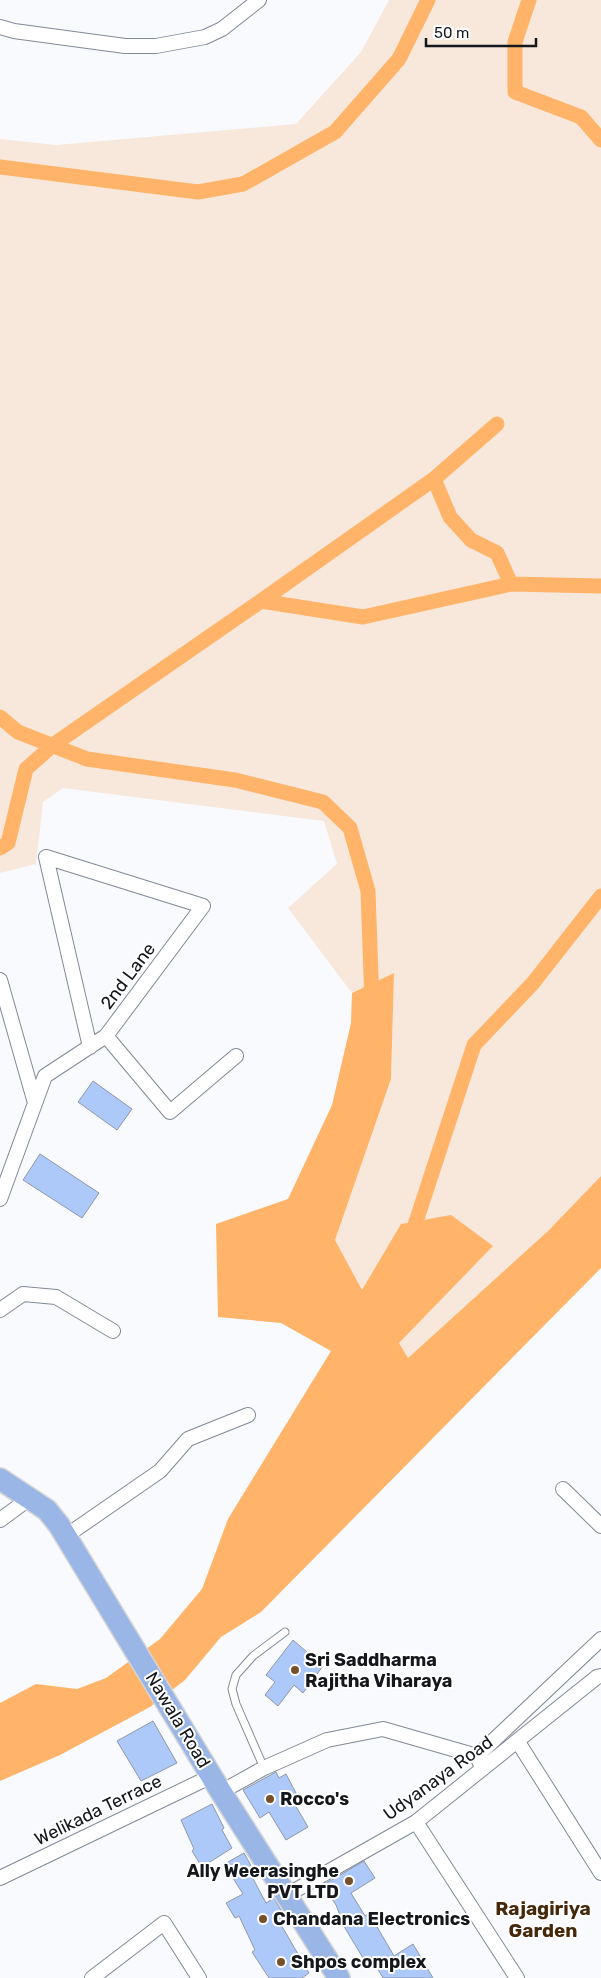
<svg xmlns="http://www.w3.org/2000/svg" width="601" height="1978" viewBox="0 0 601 1978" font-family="Rubik,sans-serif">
	<rect width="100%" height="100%" fill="#f8fafd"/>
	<path fill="#f7e8db" d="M389 0H601V1176L548 1231 408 1358 398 1344 492 1246 362 1290 335 1240 391 1079 394 973 352 993 288 908 337 864 324 821 63 788 43 802 36 864 0 873V139L56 145 296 124 361 52Z"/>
	<path fill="#ffb46a" d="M394 973 391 1079 335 1240 362 1290 401 1224 451 1215 493 1246 399 1343 408 1358 548 1231 601 1176V1268L261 1612 221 1637 185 1680 150 1707 60 1755 0 1781V1703L36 1684 77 1689 106 1678 160 1639 202 1589 228 1519 331 1351 281 1323 218 1317 216 1224 288 1199 332 1105 351 1023 352 993Z"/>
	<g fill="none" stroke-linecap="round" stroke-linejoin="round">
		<path stroke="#ffb46a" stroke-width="15" d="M529 0 515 42V92L581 117 601 140
			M0 167 198 192 243 184 335 132 399 59 428 0
			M434 479 450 517 471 540 497 553 511 584
			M261 601 434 479 497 424
			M0 717 18 732 87 759 235 780 323 802 350 828 368 891 372 1004
			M0 848 8 843 26 769 53 745 261 601 363 617 511 584 601 586
			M410 1240 474 1045 533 983 601 896"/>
	</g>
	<path fill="#acc9fa" stroke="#9098a6" d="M93 1081 132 1109 117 1130 78 1102Z
		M40 1154 99 1193 82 1218 23 1180Z
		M293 1640 323 1666 303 1693 294 1685 278 1706 265 1695 275 1682 266 1675Z
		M153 1721 177 1763 141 1781 117 1741Z
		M276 1772 279 1778 286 1774 297 1795 291 1798 308 1827 286 1840 269 1812 260 1818 243 1790Z
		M212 1804 224 1828 222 1830 232 1848 202 1867 192 1851 194 1849 181 1820Z
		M244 1853 254 1871 250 1873 266 1903 274 1898 286 1919 280 1923 309 1973 302 1978H269L252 1952 255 1950 239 1916 235 1918 226 1903 243 1894 231 1875 234 1873 228 1862Z
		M364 1861 375 1878 351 1893 365 1916 369 1913 394 1956 413 1944 433 1978H383L372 1959 366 1963 345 1928 336 1905 323 1885Z"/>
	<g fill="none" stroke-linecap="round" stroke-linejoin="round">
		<defs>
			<path id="lane" d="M264 1768 236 1704 232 1689 236 1675 253 1656 285 1632"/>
			<path id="street" d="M0 27 14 31 125 46H156L205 37 222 29 259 0
				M46 857 90 1047
				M0 980 35 1103
				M106 1036 170 1112 236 1056
				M0 1199 45 1076 106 1036 203 906 46 857
				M0 1310 23 1294 56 1297 113 1331
				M563 1489 601 1526
				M0 1520 30 1498
				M66 1536 160 1471 188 1439 248 1415
				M518 1742 601 1873
				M480 1763 477 1756 601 1639
				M221 1792 264 1768 327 1740 383 1729 477 1756
				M416 1822 517 1978
				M0 1878 212 1776
				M287 1895 416 1822 597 1677 601 1676
				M92 1978 164 1923 199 1978"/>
			<path id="primary" d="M0 1479 47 1510 59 1525 221 1792 339 1978"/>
		</defs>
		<use href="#lane" stroke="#828a97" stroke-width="9"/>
		<use href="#street" stroke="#828a97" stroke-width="16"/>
		<use href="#primary" stroke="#d5d5d6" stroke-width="24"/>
		<use href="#lane" stroke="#fff" stroke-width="7"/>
		<use href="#street" stroke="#fff" stroke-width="14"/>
		<use href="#primary" stroke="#99b6e6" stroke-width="21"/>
	</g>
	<g fill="#75502b" stroke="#fff" stroke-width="2">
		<circle cx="295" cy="1670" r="5"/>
		<circle cx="270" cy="1799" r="5"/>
		<circle cx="349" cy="1881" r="5"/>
		<circle cx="263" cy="1919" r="5"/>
		<circle cx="281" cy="1962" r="5"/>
	</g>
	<g text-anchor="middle" stroke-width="4" stroke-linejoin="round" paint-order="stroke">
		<g font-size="18" fill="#14171c" stroke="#fff">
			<text transform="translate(128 976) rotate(-53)" y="6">2nd Lane</text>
			<text transform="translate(178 1720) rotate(59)" y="6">Nawala Road</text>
			<text transform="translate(438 1778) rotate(-36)" y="6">Udyanaya Road</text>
			<text transform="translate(98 1810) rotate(-26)" y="6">Welikada Terrace</text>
		</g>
		<g font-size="18" font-weight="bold" fill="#14171c" stroke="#fff" text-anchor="start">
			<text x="305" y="1666">Sri Saddharma<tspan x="305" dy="21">Rajitha Viharaya</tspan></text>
			<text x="280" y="1805">Rocco's</text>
			<text x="339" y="1877" text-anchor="end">Ally Weerasinghe<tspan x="339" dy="21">PVT LTD</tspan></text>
			<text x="273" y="1925">Chandana Electronics</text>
			<text x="291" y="1968">Shpos complex</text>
		</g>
		<g font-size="19" font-weight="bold" fill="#46290b" stroke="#fff">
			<text x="543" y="1915">Rajagiriya<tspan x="543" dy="22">Garden</tspan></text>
		</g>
	</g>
	<path d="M426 38v8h110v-8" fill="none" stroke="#14171c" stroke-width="2.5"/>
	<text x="434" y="38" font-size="15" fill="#14171c" stroke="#ffffff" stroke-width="4" paint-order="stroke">50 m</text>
</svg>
